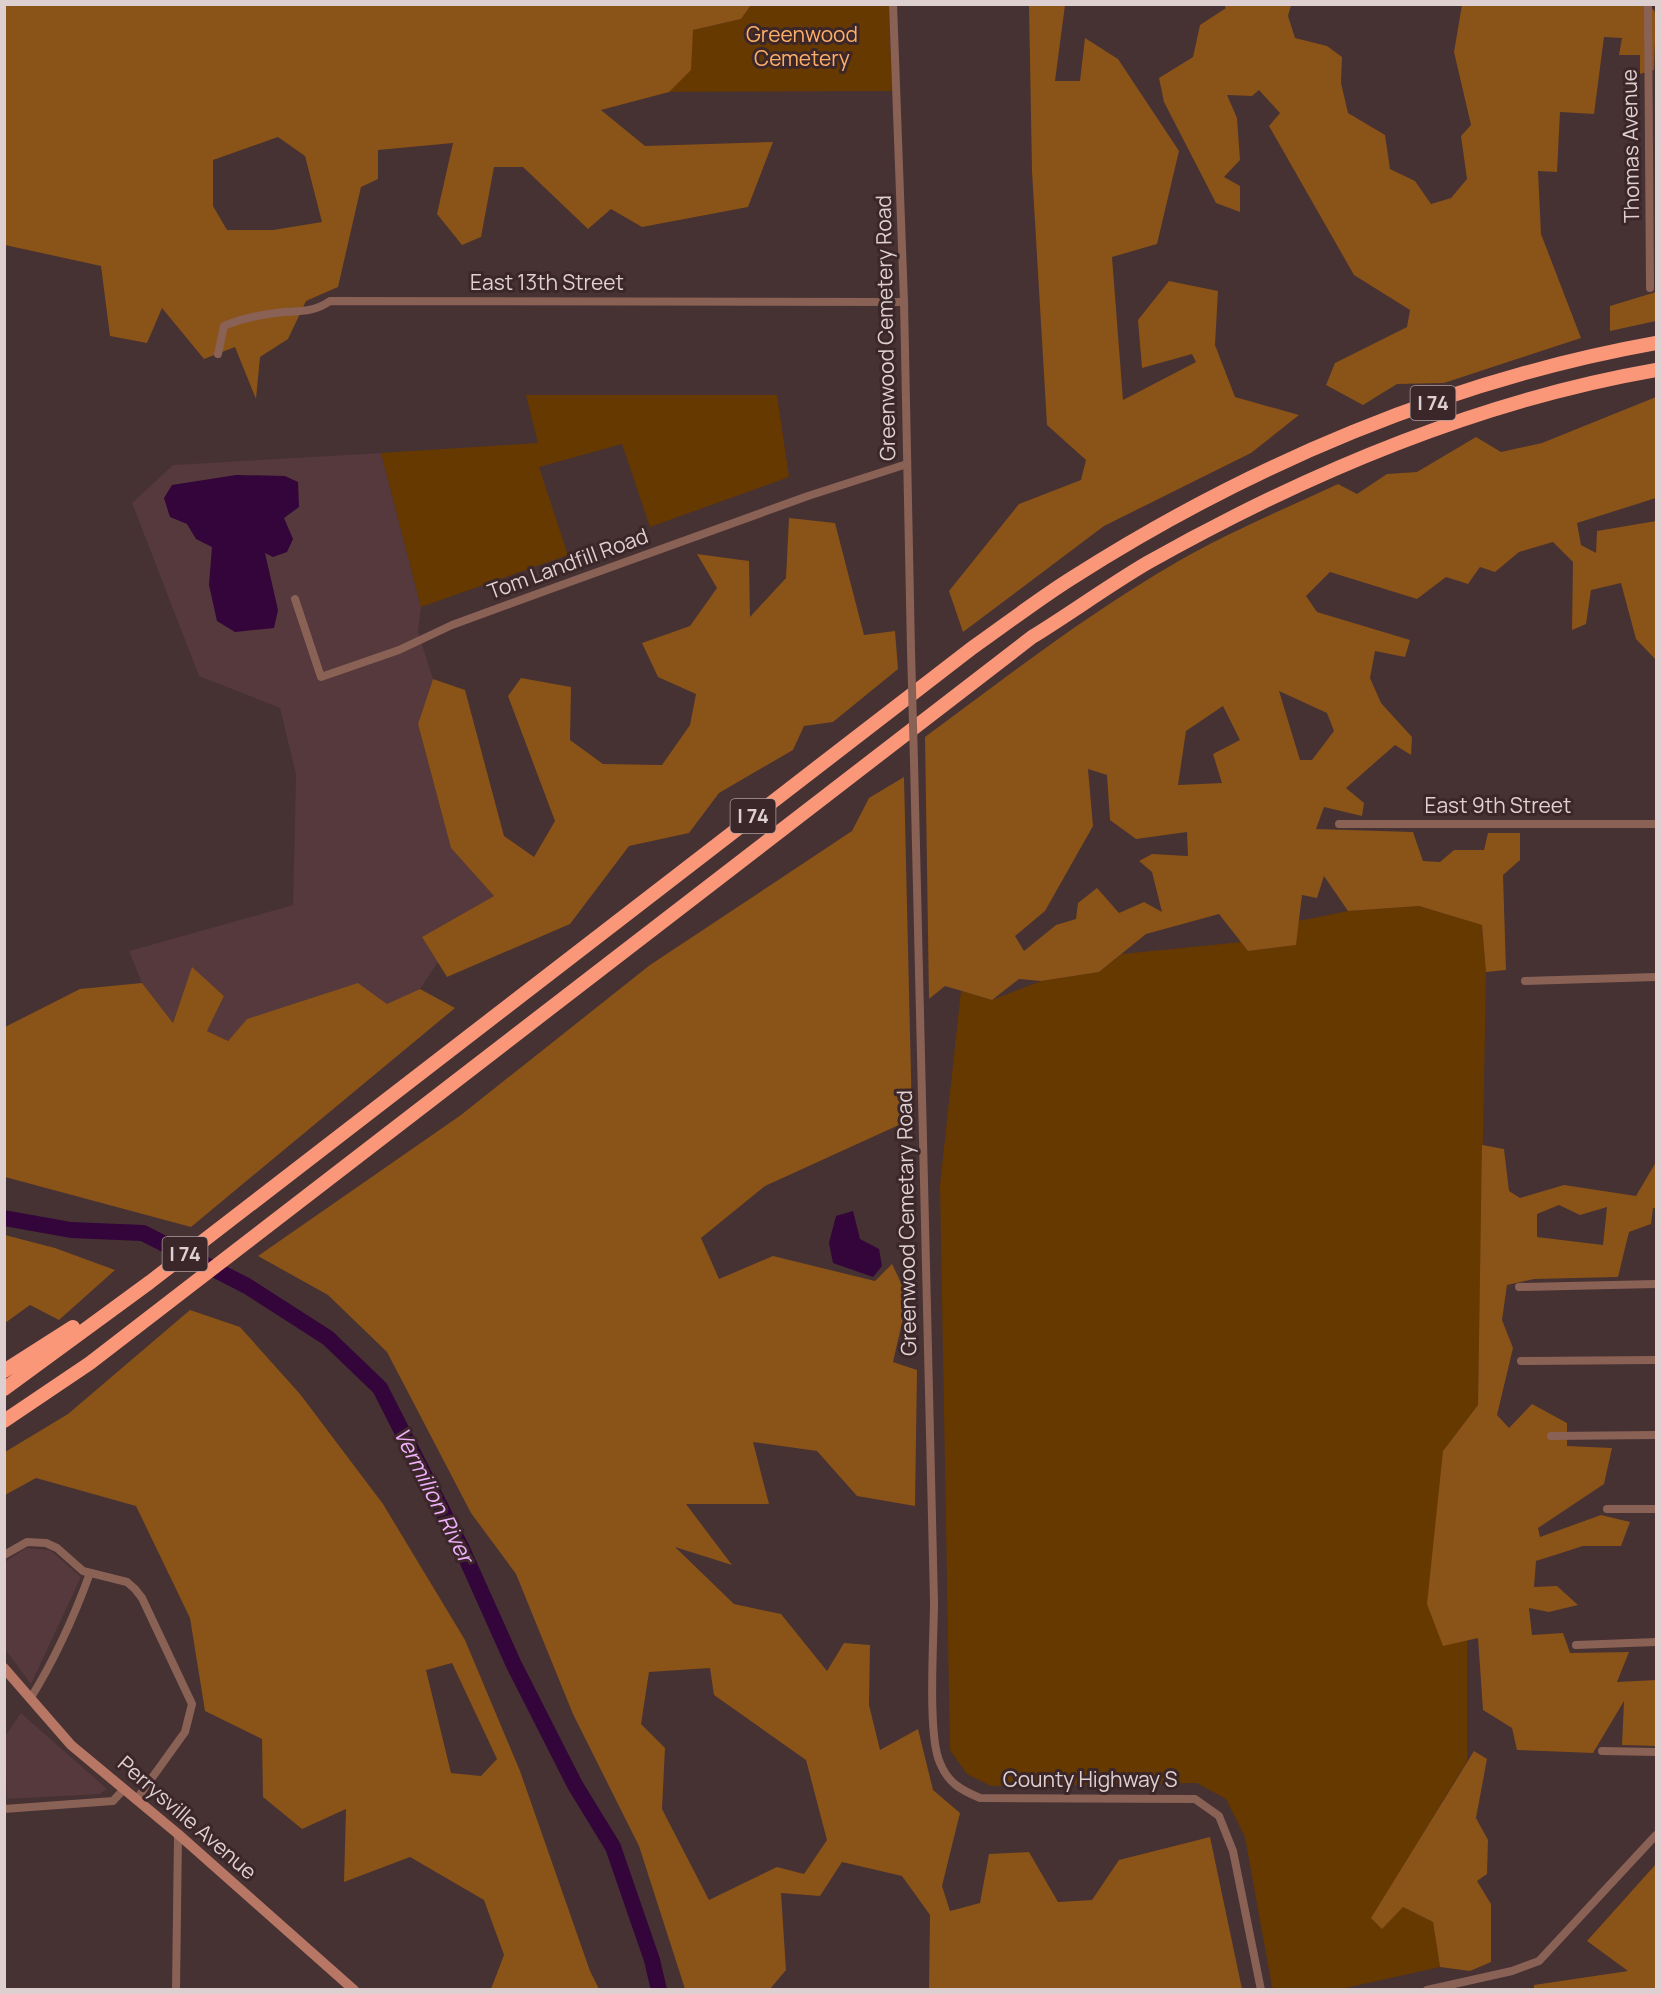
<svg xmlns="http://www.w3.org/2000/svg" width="1661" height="1994" viewBox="0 0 1661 1994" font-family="Manrope,sans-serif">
	<rect width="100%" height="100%" fill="#463133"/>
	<path fill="#55393c" d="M381 453 421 607 418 632 433 679 418 724 451 848 494 896 422 937 438 962 420 989 387 1005 247 1019 228 1041 207 1031 224 996 192 968 173 1023 142 983 129 951 293 905 296 775 280 708 199 676 132 503 173 465Z
		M26 1548 50 1550 81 1577 31 1684 4 1648 5 1562Z
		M21 1713 30 1721 107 1789 100 1794 7 1799 5 1736Z"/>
	<path fill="#663901" d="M751 5H889L892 91 633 92 658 38 741 19Z
		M526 395H777L789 477 650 527 622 444 539 467 568 555 421 607 381 453 538 443Z
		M1419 906 1482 925 1486 972 1478 1405 1443 1451V1645L1467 1640V1761L1372 1918 1403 1907 1433 1922 1440 1967 1341 1989 1279 1990 1272 1987 1245 1837 1226 1799 1197 1783 991 1786 967 1774 950 1750 940 1185 961 991 992 1000 1041 981 1099 972 1122 954 1242 942 1248 951 1295 945 1299 921 1348 911Z"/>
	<path fill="#8a5317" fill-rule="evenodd" d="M1648 4 1656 13 1654 70 1640 74V55H1619L1622 38 1604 37 1594 114 1560 112 1557 172 1538 171 1541 234 1581 338 1444 383 1397 384 1363 405 1326 385 1335 363 1407 327 1410 310 1354 275 1269 126 1280 113 1259 90 1252 96 1227 95 1237 118 1240 160 1224 177 1240 186V212L1216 203 1164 102 1159 78 1193 57 1200 25 1226 8 1224 5H1291L1288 16 1295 38 1327 46 1342 57 1341 83 1348 113 1385 135 1390 169 1415 181 1431 204 1451 198 1467 179 1461 136 1471 125 1454 52 1462 5Z
		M5 5H751L741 19 693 30 691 70 669 92 601 110 645 146 773 142 748 207 642 227 611 209 588 229 523 167H494L481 237 462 245 437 214 453 143 378 150V179L361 187 338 287 306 301 288 339 260 357 256 399 235 347 204 359 162 308 147 343 110 336 101 266 5 245ZM278 137 305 156 322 222 273 230H227L213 206V160Z
		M1029 5H1065L1055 81H1080L1085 38 1118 59 1179 151 1157 244 1112 257 1123 400 1196 362 1192 354 1142 368 1138 320 1169 281 1218 291 1215 345 1235 397 1299 415 1251 453 1104 526 963 632 949 591 1019 504 1081 480 1086 460 1047 425 1032 171Z
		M1656 292V321L1610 331V306Z
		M1656 397V498L1577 523 1581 545 1596 553 1597 531 1656 521V660L1636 639 1621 583 1591 590 1586 624 1572 630 1573 562 1553 542 1519 552 1495 572 1480 567 1468 584 1446 577 1417 599 1330 572 1306 596 1317 612 1410 640 1405 657 1375 651 1370 678 1381 703 1412 737 1411 755 1395 745 1346 788 1364 803 1362 816 1324 807 1316 829 1413 832 1423 861 1440 862 1454 850H1484L1488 833H1520V860L1503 875 1506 970 1486 972 1482 925 1419 906 1348 911 1324 876 1317 898 1302 895 1296 945 1248 951 1219 914 1146 934 1099 972 1041 981 1019 979 992 1000 945 986 929 999 925 737C1007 676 1089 613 1177 562 1228 532 1285 509 1338 484L1357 494 1387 474 1417 472 1476 437 1501 452 1542 443ZM1279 691 1327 713 1334 731 1312 760H1300ZM1223 706 1240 740 1213 754 1222 783 1178 785 1186 731ZM1088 769 1107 775 1110 820 1136 839 1187 832 1188 856 1152 854 1139 861 1152 872 1162 912 1144 902 1119 913 1097 888 1078 903 1076 919 1056 925 1024 951 1015 936 1045 911 1093 826Z
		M789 518 835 523 864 635 895 631 898 669 833 722 804 726 793 750 719 793 689 833 629 846 570 924 447 977 422 937 494 896 451 848 418 724 433 679 465 690 504 836 534 857 555 821 508 696 521 678 571 687 570 740 603 764 662 765 690 725 696 694 658 677 642 643 690 626 717 588 697 554 749 561 750 617 786 578Z
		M904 777 912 1119 765 1186 701 1238 719 1279 773 1256 875 1281 892 1264 908 1297 893 1362 917 1370 915 1506 857 1496 817 1451 753 1442 769 1504H686L732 1565 675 1547 734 1604 781 1614 827 1671 844 1643 870 1645 869 1705 880 1750 918 1729 933 1790 960 1813 942 1886 950 1911 980 1903 989 1854 1029 1852 1058 1902 1092 1900 1119 1860 1210 1837 1242 1989H929L930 1915 902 1876 842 1862 820 1896 781 1893 786 1970 770 1989H685L639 1846 573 1714 516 1574 471 1513 387 1352 328 1295 258 1256 461 1115 650 965 852 831 869 798ZM710 1668 714 1695 806 1760 827 1840 804 1874 777 1867 709 1900 662 1809 665 1748 641 1724 649 1672Z
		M192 967 224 996 207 1031 228 1041 247 1019 358 983 387 1004 420 989 455 1008 191 1227 5 1177V1027L80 989 142 983 173 1023Z
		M1482 1145 1504 1149 1509 1191 1520 1198 1564 1185 1636 1196 1656 1162V1208H1653L1651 1224 1629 1232 1618 1277 1534 1279 1507 1285 1502 1320 1513 1348 1497 1415 1509 1428 1532 1404 1567 1423V1446L1612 1448 1604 1484 1538 1528 1540 1537 1601 1515 1630 1522 1621 1546H1583L1536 1561 1534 1587 1557 1586 1578 1605 1549 1612 1529 1608 1532 1635 1563 1633 1570 1653 1629 1652 1617 1682 1656 1680V1746L1622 1745 1624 1701 1593 1753 1517 1750 1512 1728 1483 1710 1478 1638 1443 1646 1427 1604 1443 1451 1478 1405ZM1559 1205 1580 1215 1607 1207 1603 1245 1537 1237V1214Z
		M5 1235 55 1248 115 1270 59 1320 30 1305 5 1323Z
		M190 1310 240 1327 300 1394 383 1504 465 1640 520 1771 590 1971 599 1989H491L504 1955 484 1900 410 1857 344 1882 346 1809 302 1829 263 1797 262 1739 205 1711 190 1618 136 1506 36 1478 5 1495V1452L68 1414ZM452 1663 497 1759 481 1776 451 1773 426 1670Z
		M1474 1751 1487 1759 1476 1818 1488 1840 1487 1874 1477 1881 1491 1904V1962L1470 1971 1440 1967 1433 1922 1403 1907 1382 1929 1371 1918Z
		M1656 1864V1989H1534V1985L1628 1971 1587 1941Z"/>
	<path fill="#33053a" d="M236 475 285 476 298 482 299 507 284 518 293 539 287 552 273 557 265 553 278 610 274 628 235 632 217 621 209 585 212 547 196 539 187 524 170 517 164 498 172 485Z
		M853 1211 860 1239 879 1249 882 1266 873 1277 833 1263 829 1243 836 1216Z"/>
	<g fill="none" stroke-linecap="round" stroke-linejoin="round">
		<path stroke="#33053a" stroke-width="16" d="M4 1218 71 1230 143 1233 247 1286 328 1338 380 1388 462 1549 514 1665 575 1785 613 1847 652 1960 659 1990"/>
		<path stroke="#8a6155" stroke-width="8" d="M893 4 904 302 911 650
			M1648 4 1650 288
			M218 354 224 326C243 318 263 314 284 312 302 311 314 312 330 301L904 302
			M295 599 321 677 399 650 452 625 567 583 808 496 907 464
			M914 762 934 1602C934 1637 927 1735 940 1763 948 1783 961 1790 980 1798L1195 1799 1219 1816 1233 1851 1261 1990
			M1339 824H1656
			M1525 981 1656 977
			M1519 1287 1656 1284
			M1521 1361 1656 1360
			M1551 1436 1656 1435
			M1607 1509H1656
			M4 1555 27 1542 46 1543 57 1548 83 1571 127 1582 135 1589 142 1598 192 1704 185 1732 136 1800
			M1576 1645 1656 1642
			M30 1699C55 1659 74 1617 90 1573
			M1602 1751 1656 1752
			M4 1809 113 1801 124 1789
			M176 1990 178 1834
			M1427 1990 1512 1971 1539 1961 1656 1835"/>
		<path stroke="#b87764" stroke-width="10" d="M4 1668 71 1745 178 1834 354 1990"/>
		<path stroke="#fa9779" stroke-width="14" d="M4 1371 73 1327
			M4 1389 150 1282 972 648C1005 625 1037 600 1072 578 1249 465 1449 380 1656 343
			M4 1421 90 1363 1032 637C1071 613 1108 586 1147 563 1305 474 1477 401 1656 370"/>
		<path stroke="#8a6155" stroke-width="8" d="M911 650 914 762"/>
	</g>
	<g text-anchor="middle" stroke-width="6" stroke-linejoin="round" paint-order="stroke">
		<g fill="#3b2729" stroke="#ad9d9f" stroke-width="1.5">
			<rect x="1410.5" y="386" width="45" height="34" rx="4.5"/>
			<rect x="730.5" y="799" width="45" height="34" rx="4.5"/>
			<rect x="162.5" y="1237" width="45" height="34" rx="4.5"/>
		</g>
		<g font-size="20" font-weight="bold" fill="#ded0d1">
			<text x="1433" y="410">I 74</text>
			<text x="753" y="823">I 74</text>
			<text x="185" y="1261">I 74</text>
		</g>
		<g font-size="21" fill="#fcaf68" stroke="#3b2729">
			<text x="802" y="42">Greenwood<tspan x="802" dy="24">Cemetery</tspan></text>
		</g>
		<g font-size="21" fill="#ded0d1" stroke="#3b2729">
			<text transform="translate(1631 146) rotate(-91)" y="7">Thomas Avenue</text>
			<text x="547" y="290">East 13th Street</text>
			<text transform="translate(886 328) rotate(-91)" y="7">Greenwood Cemetery Road</text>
			<text transform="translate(568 564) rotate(-20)" y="7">Tom Landfill Road</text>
			<text x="1498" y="813">East 9th Street</text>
			<text transform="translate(907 1223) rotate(-91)" y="7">Greenwood Cemetary Road</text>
			<text x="1090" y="1787">County Highway S</text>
			<text transform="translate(187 1818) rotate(41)" y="7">Perrysville Avenue</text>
		</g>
		<g font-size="22" font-style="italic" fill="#f0affb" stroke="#3b2729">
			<text transform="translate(434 1495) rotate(63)" y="8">Vermilion River</text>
		</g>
	</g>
	<rect width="1661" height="1994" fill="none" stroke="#ded0d1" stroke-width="12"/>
</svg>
